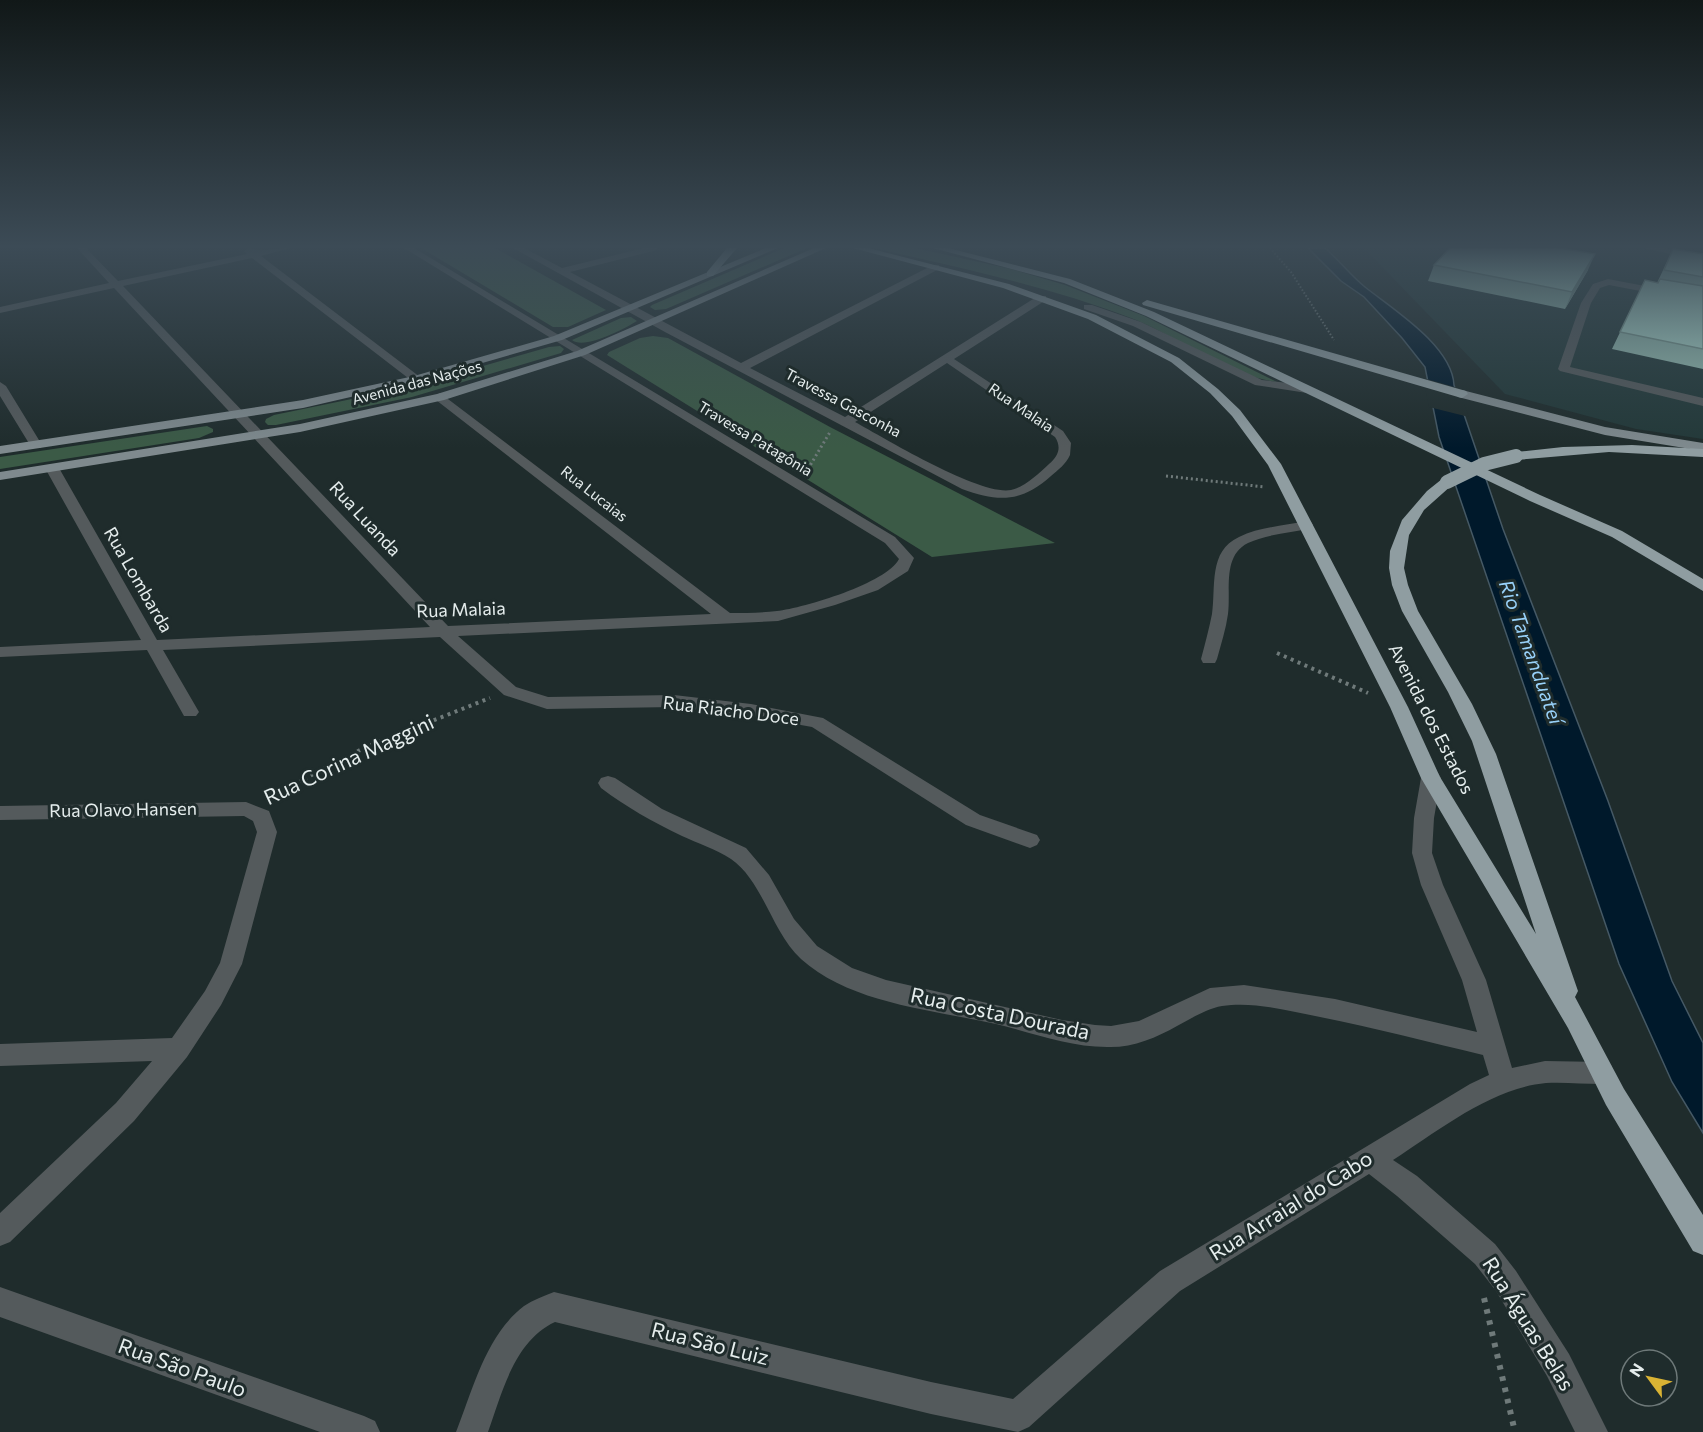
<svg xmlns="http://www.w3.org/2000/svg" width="1703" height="1432" viewBox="0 0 1703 1432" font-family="Commissioner,sans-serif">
	<rect width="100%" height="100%" fill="#1f2c2c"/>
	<path fill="#233939" d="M1364 248H1703V439L1636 429 1505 394Z"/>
	<path fill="#3b5a46" d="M421 248H495L606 310 568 327H553Z
		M784 248H807L666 309 655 310 650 307 652 305Z
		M874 248H915L1011 269 1065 285 1144 316 1277 382C1232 377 1175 335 1131 318 1048 286 960 268 874 248Z
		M631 317 637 321C624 329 584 350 572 340L621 318Z
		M653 336 668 338 830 427 1055 543 932 557 607 355 609 352 640 338Z
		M560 346 564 349 561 353 412 397 276 425H268L265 422 266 419 274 415 410 387 549 347Z
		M207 426 213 429V432L199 438 0 469V457Z"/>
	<path fill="#00192b" stroke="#455965" stroke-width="1.5" d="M1308 248H1325C1339 260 1351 276 1365 287 1394 310 1452 346 1454 385L1503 529 1608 801 1672 981 1703 1043V1133L1672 1082 1619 964 1439 437 1425 367 1402 338 1364 297 1341 281Z"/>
	<path fill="#1f2c2c" d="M1423 378 1458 388 1469 417 1429 407Z"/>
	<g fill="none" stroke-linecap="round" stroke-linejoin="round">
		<path stroke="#6f7a7a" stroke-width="2" stroke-dasharray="1.5 2" stroke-linecap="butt" d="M1270 248 1291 272 1334 340"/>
		<path stroke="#6f7a7a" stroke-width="3" stroke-dasharray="2 3" stroke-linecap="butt" d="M808 469 830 432
			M1166 476 1265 487"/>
		<path stroke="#6f7a7a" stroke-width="4" stroke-dasharray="3 4.5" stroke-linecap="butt" d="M1277 653 1368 693
			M304 779 366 747 490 698"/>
		<path stroke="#6f7a7a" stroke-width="4.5" stroke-dasharray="4 5" stroke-linecap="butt" d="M268 798 307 778"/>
		<path stroke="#6f7a7a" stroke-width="6" stroke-dasharray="4.5 7" stroke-linecap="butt" d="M1484 1298 1515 1432"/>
		<path fill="#545a5c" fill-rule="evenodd" d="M77 248H86L118 281 247 254 244 251 249 248C261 253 277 248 290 248L261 256 420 377V381H412L252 258 123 286 448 626 711 614 436 400 434 397 440 393 730 613C745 613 761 613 777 611 804 608 887 583 899 559L885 543 404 248H414L895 537 914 558 908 571 878 590 835 605 778 621 458 636 516 687 548 697 674 695 751 704 823 718 980 815 1037 835 1040 840 1037 845 1030 848 966 825 812 727 751 716 674 707 547 709 504 695 440 637 163 650 199 712 196 716H184L147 650 0 657V647L141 640 45 468 52 464 59 468 157 640 430 627 114 288 0 313V307L109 283Z
			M513 248H524L562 268 644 248H658L657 250 570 272 741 363 933 265H939V269L750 368 845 417 1038 296H1046V300L954 359 1063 431 1071 443 1070 455C1066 464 1058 470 1051 476 1021 503 998 502 962 489L665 332ZM947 363 1055 437C1062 448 1058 456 1049 464 1038 474 1025 487 1011 490 980 496 886 439 855 422Z
			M1643 248H1662L1703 255V261Z
			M1608 279 1703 297V303L1609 285 1600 288 1591 303 1570 367 1703 398V406L1560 371 1558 369 1581 303 1593 284Z
			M1084 305H1092L1141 322 1262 380 1307 385 1313 389 1307 393 1255 385 1133 326 1084 309Z
			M0 382 6 386 42 445 41 448H31L30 445 0 396Z
			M1306 521 1311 522 1313 525 1311 528C1291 533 1267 534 1248 543 1222 556 1231 590 1228 614 1226 629 1221 644 1217 659L1215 663H1203L1201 659C1205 644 1209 629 1212 614 1216 587 1208 551 1239 537 1259 527 1284 526 1306 521Z
			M1431 771 1438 773 1441 778 1434 818 1432 853 1443 885 1486 980 1512 1068 1545 1061 1602 1062 1611 1065 1614 1073 1611 1081 1602 1084C1584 1084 1564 1082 1546 1083 1491 1088 1438 1131 1393 1160L1417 1176 1495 1244 1516 1271 1569 1354 1608 1432H1575L1547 1376 1496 1291 1475 1264 1397 1196 1369 1174 1180 1291 1029 1427 1018 1432 931 1414 555 1322C514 1341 502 1393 488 1432H456C473 1389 486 1335 524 1306 533 1300 544 1296 554 1292L931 1382 1013 1399 1160 1271 1470 1084 1489 1075 1483 1055C1429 1042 1375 1028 1320 1017 1289 1011 1254 1001 1222 1006 1206 1009 1192 1018 1177 1026 1156 1038 1132 1048 1107 1047 1069 1047 1033 1033 996 1024 934 1010 851 1004 801 959 772 933 763 881 731 859 716 849 697 843 682 836 653 822 626 807 601 788L598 783 601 778 608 776 615 778 662 809 746 848 769 875 794 919 817 946 852 968 886 980 1062 1020 1095 1025 1111 1026 1139 1021 1210 988 1244 985 1335 999 1477 1032 1462 980 1421 885 1412 853 1414 818 1421 778 1424 773Z
			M246 802 269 811 277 832 242 964 221 1005 187 1057 134 1121 10 1242 0 1246V1213L116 1103 152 1061 0 1066V1044L172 1038 205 991 220 963 257 832 253 821 244 816 0 820V806Z
			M0 1287 364 1416 375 1421 380 1432H320L0 1317Z"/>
		<path fill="#7f8a8e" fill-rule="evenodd" d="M766 248H778L562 340 420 381 303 408 0 454V446L303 400 414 376 554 336Z
			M814 248H826L585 355 444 400 300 432 0 480V472L300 424 437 394 577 351Z
			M1462 390 1605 427 1703 443V451L1605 435 1458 397 1456 394Z"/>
		<path fill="#8f9da1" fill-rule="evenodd" d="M727 248H737L713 276H707V272Z
			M853 248H868L1009 284 1096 315 1179 358 1218 389 1240 410 1281 464 1408 707 1440 777 1536 934 1472 741 1448 692 1402 611 1392 585 1389 568 1390 551 1402 520 1427 491 1442 479H1452L1454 482 1452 485 1424 510 1409 535 1404 568 1408 585 1418 611 1472 704 1496 754 1578 991 1575 997 1624 1089 1703 1215V1255L1693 1251 1606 1105 1568 1028 1421 778 1390 707 1268 465 1232 416 1210 393 1171 362 1088 319 1003 288Z
			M933 248H948L1070 279 1154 312 1540 495 1622 531 1703 579V591L1612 537 1530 501 1146 316 1064 283Z
			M1147 300 1466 391 1468 394 1462 398 1458 397 1143 305 1142 303Z
			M1632 445 1703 449V457L1609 452 1516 460 1509 456 1516 452 1563 447Z"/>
		<path stroke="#8f9da1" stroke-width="14" d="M1447 482 1484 464 1516 456"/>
	</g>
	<path fill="#98c1b5" d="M1673 249 1703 254V369L1612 349 1645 280 1657 283Z
		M1434 265 1588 270 1565 309 1428 281Z"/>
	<path fill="#7c9d94" d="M1595 254 1588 270 1565 309 1572 292Z"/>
	<path fill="#b1e0d3" stroke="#7c9d94" stroke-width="1.5" d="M1450 248H1559L1595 254 1572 292 1434 265Z
		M1673 249 1703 254V277L1664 270Z
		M1660 279 1703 286V349L1620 332 1645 280 1658 283Z"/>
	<linearGradient id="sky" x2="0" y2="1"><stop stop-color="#111818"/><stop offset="0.55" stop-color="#3c4b56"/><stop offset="1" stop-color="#3c4b56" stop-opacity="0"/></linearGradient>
	<rect width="1703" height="448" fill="url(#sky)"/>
	<g text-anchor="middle" stroke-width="6" stroke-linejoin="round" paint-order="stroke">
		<g font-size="15" fill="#e5eded" stroke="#1f2c2c">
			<text transform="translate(417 383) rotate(-15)" y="5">Avenida das Nações</text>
			<text transform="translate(843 403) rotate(28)" y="5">Travessa Gasconha</text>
			<text transform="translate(1021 408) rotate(34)" y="5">Rua Malaia</text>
			<text transform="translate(755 439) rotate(31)" y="5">Travessa Patagônia</text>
			<text transform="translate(594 494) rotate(38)" y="5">Rua Lucaias</text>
		</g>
		<g font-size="18" fill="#e5eded" stroke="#1f2c2c">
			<text transform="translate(365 519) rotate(47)" y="6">Rua Luanda</text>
			<text transform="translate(138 580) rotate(60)" y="6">Rua Lombarda</text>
			<text transform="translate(461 610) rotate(-2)" y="6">Rua Malaia</text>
			<text transform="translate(731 711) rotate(7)" y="6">Rua Riacho Doce</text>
			<text transform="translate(1431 719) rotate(63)" y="6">Avenida dos Estados</text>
			<text transform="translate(123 810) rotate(-1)" y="6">Rua Olavo Hansen</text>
		</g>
		<g font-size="20" font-style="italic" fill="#98d1f9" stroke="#1f2c2c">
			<text transform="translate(1531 652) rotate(70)" y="7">Rio Tamanduateí</text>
		</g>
		<g font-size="21" fill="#e5eded" stroke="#1f2c2c">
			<text transform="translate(349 760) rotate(-25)" y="7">Rua Corina Maggini</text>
			<text transform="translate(1000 1014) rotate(12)" y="7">Rua Costa Dourada</text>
			<text transform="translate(1291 1206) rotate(-32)" y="7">Rua Arraial do Cabo</text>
			<text transform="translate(1528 1324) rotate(58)" y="7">Rua Águas Belas</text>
			<text transform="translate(710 1344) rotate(14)" y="7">Rua São Luiz</text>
			<text transform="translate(182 1368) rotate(20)" y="7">Rua São Paulo</text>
		</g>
	</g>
	<g transform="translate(1649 1378) rotate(303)"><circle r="28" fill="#1f2c2c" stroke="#6e7979" stroke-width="1.5"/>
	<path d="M0-4.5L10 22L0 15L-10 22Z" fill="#d9b334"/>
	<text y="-9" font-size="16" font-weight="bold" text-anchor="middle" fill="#e5eded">N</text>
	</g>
</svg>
